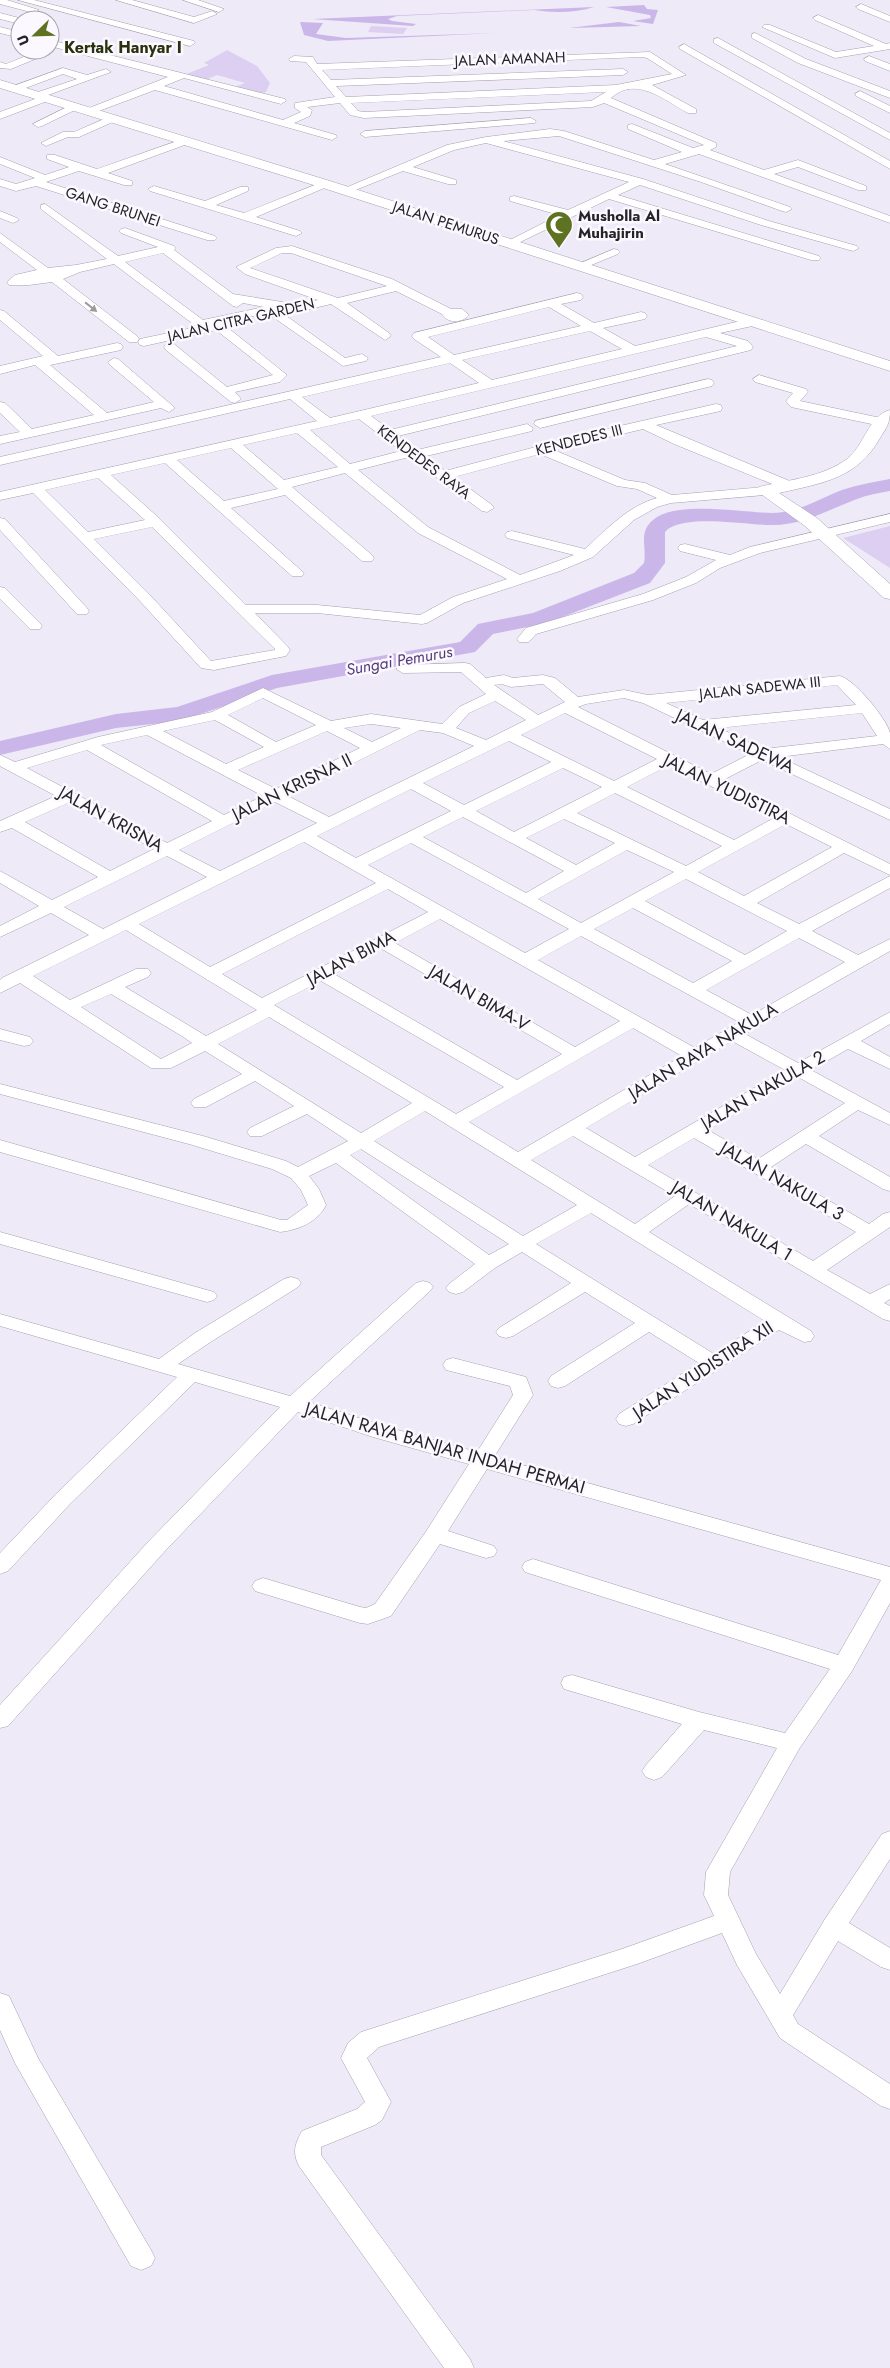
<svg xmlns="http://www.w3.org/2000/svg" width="890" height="2368" viewBox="0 0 890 2368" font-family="Jost,sans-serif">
	<rect width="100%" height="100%" fill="#efeaf8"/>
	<path fill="#dccff2" d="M371 26 407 28 403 34 368 32Z
		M227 50 257 66 270 83 266 92 257 94 232 88 245 83 217 75 203 81 184 75 209 65 204 63Z
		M890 526V568L843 538Z"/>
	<path fill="#cab6e9" d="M644 5 647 9 658 10 653 24 633 21 651 18 650 15 606 7Z
		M594 7C576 13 553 13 534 10L397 16 388 19 392 21 416 24 413 26 312 19Z
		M300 22 323 23 316 34 346 38 496 33 328 41 304 35Z
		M619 22 641 26 569 28Z"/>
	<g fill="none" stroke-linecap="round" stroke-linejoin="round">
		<path fill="#cab6e9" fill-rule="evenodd" d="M890 479V491C879 493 867 495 857 499 827 510 802 526 770 525 746 525 681 513 665 532V563L650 583 547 623 493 634 475 652 277 688 180 721 116 728 0 755V741L116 714 177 707 272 675 460 642 478 624 533 613 634 573 644 563C647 547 638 532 653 520 676 500 743 513 773 513 799 512 819 499 842 490 857 485 874 482 890 479Z"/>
		<defs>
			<path id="minor" d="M0 0H7L39 10 34 13 0 4Z
				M18 0H34L194 41 195 43 190 46Z
				M116 0H132L194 17 212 11 217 14 194 23Z
				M183 0H198L224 9 219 12Z
				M861 4 890 16V22L858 9 856 7Z
				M0 13 23 19 24 20H20V24L0 19Z
				M818 15 886 44 890 43V49L835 58 762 27 764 25H770L836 52 874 46 815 20 813 18Z
				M0 27 20 32V38L0 33Z
				M755 33 806 59 890 91V98L798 63 752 38V34Z
				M718 38 890 133V140L714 43V39Z
				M50 40 285 99 286 101 281 104 184 78 164 86 283 120 301 112 295 108V103L335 97 306 62 290 61 289 59 294 56 313 57 317 64 650 52 686 75 652 85 696 109V113H688C664 100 636 75 611 98L716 143V147L710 150 764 170 798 160 866 186V190H858L798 167 774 174 890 216V223L699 154 665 164 790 207 792 209 786 212 782 211 701 182 559 136 503 141 643 179 769 221 857 246 859 248 853 251 761 225 640 185 618 195 819 256 821 258 819 260H811L609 199 510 247 506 246 504 244 506 242 559 215 510 201V197L514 196 568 210 629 182 486 143 454 150 413 167 456 180V184H448L403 171 348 193H340L338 191 447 145 486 137 550 129 564 131 654 160 682 152 628 129V125L632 124 693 148 704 145 604 103 593 107 364 118 350 115 340 103 307 107 312 110 310 116 294 123 336 135 337 137 332 140 155 90 88 115 84 114V110L168 77 50 46ZM642 57 647 58 672 74 616 85 346 97 336 86 623 75 628 72 623 69 331 80 322 70ZM606 92 591 101 364 112 358 111 351 103Z
				M684 44 890 161V169L680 49 679 47Z
				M36 52 40 53V57L11 69 0 68V62L6 64Z
				M869 56 890 64V71L865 61 864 59Z
				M63 68 87 75 106 69 111 72 48 95 51 98 50 100 0 119V112L35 99 31 96 32 94 77 79 63 74 15 92 11 91V87Z
				M860 91 890 106V113L856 96 855 94Z
				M73 104 77 105V109L42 126 38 127 33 124Z
				M111 116 116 119 115 121 79 137H68L46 146 41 143 63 132H74Z
				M531 118 536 121 535 123 365 137 360 134 365 131Z
				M186 138 191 141 190 143 108 173 132 181V185H124L79 171 46 182 215 236 217 238 215 240H207L36 186 16 191 0 186V179L16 184 35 178 0 164V157L45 175 69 167 47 159V155H55L97 169Z
				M325 181 329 182V186L256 217 300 231 302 233 296 236 150 191 148 189 154 186 205 201 240 187H248V191L216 205 244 213Z
				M45 204 118 256 158 247 121 233 119 231 121 229 125 228 174 246 176 248 174 250 233 294 282 302 286 303 287 307 318 300 245 274 236 267 276 248 292 246 392 279 451 309H462L469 315C462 323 448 324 442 314L396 291 347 303 389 333 391 336 385 340 331 304 285 315 345 358 362 354 368 358 366 361 343 366 273 317H268L267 313 222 323 287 375 280 382 235 392 241 399 235 403 231 402 166 350 164 347 166 344H174L227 387 273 375 216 330 144 346 140 345 138 342 140 339 197 327 114 264 80 272 63 279 137 336 139 339 137 342H129L52 282 29 285H9L7 282 15 275 37 270 0 242V233L48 268 76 265 107 259 41 209V205ZM163 253 233 306 237 307 243 303 264 307 203 320 125 262ZM282 253H291L387 286 338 298 250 268Z
				M0 211 17 218 19 220 13 223 0 218Z
				M614 249 618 250 620 252 618 254 584 268H576L574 266Z
				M577 293 581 294 583 297 581 300 561 304 594 323 641 312 645 313 647 316 645 319 603 328 635 346 753 318 759 322 757 325 720 333 748 341 753 347 751 350 398 436 417 450 527 424 533 428 532 431 426 456 445 471 585 434 716 404 721 405 722 408 721 411 656 425 792 482 794 485 792 488H782L674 444 643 429 554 450 625 480 645 483 672 495 765 487 772 491 765 495 671 503 657 507 634 520 593 557 560 571 463 603 427 623 422 624 317 613H255L288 647 290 650 286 656 214 670 201 668 139 600 33 493 0 500V492L317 421 290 399 0 465V457L441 357 414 339 412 336 414 333ZM549 307 581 326 454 355 428 337ZM590 331 622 349 492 380 462 360ZM706 337 737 346 390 430 371 416ZM450 363 479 383 330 418 302 397ZM359 419 401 451 350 464 310 430ZM297 433 338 467 284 480 243 445ZM231 448 278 489 224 501 177 460ZM540 454 617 486 637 489 657 498C628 506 607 529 585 549L512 531 507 532 505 535 507 538 574 555 520 575 428 527 358 470 409 457 482 511 487 512 494 508 492 505 454 477ZM165 463 292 576H302L304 573 231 508 285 495 362 561H372L374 558 372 555 292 487 345 473 418 533 507 579 453 597 420 615 317 605H246L160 519 111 475ZM98 478 145 520 88 532 45 490ZM152 527 275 649V650L211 661 149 594 94 539Z
				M0 310 4 311 58 356 117 343 121 344 123 347 121 350 50 365 107 413 154 402 110 365 108 362 114 358 118 359 175 408 169 412 161 408 0 444V436L20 432 0 413V402L5 403 32 429 94 415 35 365 0 374V366L43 356 0 320Z
				M759 375 806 389 808 392 800 401 881 418 887 422 881 426 791 407 786 401 793 393 755 382 753 379Z
				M708 379 712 380 714 383 712 386 540 428 534 424 535 421Z
				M890 514V522L760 553 720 568 696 583 653 600 536 634 529 642H519L517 639 526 628 643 594 686 577 716 560 680 551 678 548 680 545 685 544 730 555 750 547Z
				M0 518 5 519 87 608 89 611 87 614H77L0 530Z
				M0 587 5 588 40 623 42 626 40 629H30L0 599Z
				M465 663 470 664 486 678 504 675 513 678 543 675 555 678 578 697 624 690 648 695 840 676C854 679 887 719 890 733 890 738 890 744 890 749L883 744 779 757 890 809V820L762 760 723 780 890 864V875L844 853 757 903 799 924 890 876V888L812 931 858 955 890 939V951L745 1034 798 1063 890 1012V1024L861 1041 890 1057V1069L848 1049 811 1070 890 1113V1125L858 1110 819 1136 890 1177V1191L883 1189 806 1144 771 1167 869 1224 883 1214 890 1212V1227L827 1270 870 1294 890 1284V1299L884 1303 890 1306V1321L883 1319 689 1204 649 1232 811 1331 814 1336 811 1341 804 1342 779 1330 633 1424 626 1426 619 1424 616 1419 619 1414 699 1363 649 1332 565 1386 558 1388 551 1386 548 1381 551 1376 635 1323 585 1292 513 1336 506 1338 499 1336 496 1332 499 1328 571 1283 522 1252 495 1268 463 1292 456 1294 449 1292 446 1288 449 1284 475 1264 336 1163 309 1176 319 1189 326 1205C318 1222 298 1230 280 1232L0 1152V1140L281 1220H287L308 1205 301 1190 291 1178 272 1169 189 1144 0 1094V1084L203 1136 286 1161 298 1167 348 1141 307 1114 262 1136H250L247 1132 250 1128 294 1106 255 1081 206 1107H194L191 1103 194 1099 242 1074 205 1051 171 1068H151L20 983 0 993V980L2 978 89 935 51 913 0 937V926L39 906 0 883V871L52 900 98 877 12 828 0 832V821L56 796 0 766V755L15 762 98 737 212 712 263 688 331 721 371 714 442 724 459 707 486 694 461 672 403 673 396 669 403 665ZM502 684 511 687 543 684 565 702 538 715 494 685ZM837 685 856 705 703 720 666 703ZM263 698 316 725 276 742 228 715ZM624 698 643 703 750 754 711 774 578 707 586 704ZM495 701 526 720 486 740 456 728 469 713ZM565 713 657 759 614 781 521 735ZM862 713 877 736 764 749 719 728ZM215 720 264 747 226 764 163 731ZM371 724 401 728 372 742 344 728ZM420 730 443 733 474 746 329 817 288 796ZM327 731 360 748 276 789 238 770ZM147 735 263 796 224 815 101 745ZM509 741 551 762 464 805 423 783ZM87 750 212 821 167 843 27 768ZM669 765 774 818 734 840 627 787ZM563 768 602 787 514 832 476 811ZM411 789 451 811 356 858 317 836ZM615 793 722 846 686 866 577 813ZM275 802 317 823 220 871 179 850ZM68 803 154 849 110 871 25 822ZM463 817 564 871 526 893 423 837ZM564 819 615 843 576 865 526 838ZM786 824 832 847 744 896 698 872ZM304 842 376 883 210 967 139 924ZM411 843 569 929 525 953 368 865ZM627 850 674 872 581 923 538 899ZM167 856 207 877 103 929 64 907ZM686 879 787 931 745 955 645 901ZM388 889 428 912 262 998 222 974ZM633 908 732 961 693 983 594 929ZM440 919 620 1021 575 1047 395 943ZM126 930 257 1010 206 1036 125 987 148 977 151 973 148 969H136L70 1000 33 976ZM581 936 739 1022 695 1048 538 960ZM799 938 845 962 752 1015 706 990ZM382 949 562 1054 517 1080 334 974ZM321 981 504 1087 456 1114 274 1005ZM111 994 182 1036 192 1043 161 1059 81 1007ZM269 1017 412 1103 361 1133 218 1044ZM633 1028 682 1056 518 1152 469 1122ZM732 1041 785 1070 635 1157 586 1128ZM798 1077 845 1103 758 1159 708 1130ZM425 1111 577 1205 523 1236 374 1141ZM573 1136 675 1196 635 1224 531 1160ZM694 1138 856 1232 813 1261 648 1165ZM361 1149 509 1244 489 1255 350 1155ZM591 1213 765 1321 714 1354 536 1244Z
				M0 1029 30 1037 33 1041 30 1045 24 1046 0 1040Z
				M0 1232 214 1292 217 1296 214 1300 207 1302 0 1244Z
				M291 1277 298 1279 301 1283 298 1287 209 1343 178 1364 290 1396 416 1283 423 1281 430 1283 433 1287 430 1291 309 1402 387 1427 477 1452 513 1395 510 1386 446 1370 443 1365 446 1360 453 1358 526 1377 533 1395 494 1457 890 1567V1603L852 1671 799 1749 730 1872 728 1895 756 1954 780 1994 825 1919 882 1834 890 1831V1859L849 1923 890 1948V1970L881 1967 838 1941 793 2015 798 2024 890 2084V2109L881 2106 780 2038 737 1965 722 1933 637 1964 379 2047 367 2058 391 2102 382 2120 375 2125 321 2147V2155L470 2359 474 2368H444L299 2166C292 2152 295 2144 302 2131L357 2109 365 2102 341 2058 348 2043 361 2032 622 1949 714 1916 704 1895 706 1872 777 1748 704 1730 662 1777 654 1780 646 1777 642 1771 646 1765 682 1724 564 1689 561 1683 564 1677 572 1675 699 1712 785 1733 830 1669 525 1572 522 1567 525 1562 533 1559 838 1655 881 1580 487 1469 448 1531 494 1546 497 1551 494 1556 486 1558 440 1544 391 1616 368 1624 360 1623 255 1591 252 1586 255 1581 263 1578 360 1607 366 1608 375 1604 427 1530 469 1464 373 1437 298 1412 165 1551 8 1726 0 1728V1705L149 1541 280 1407 195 1382 70 1504 8 1571 0 1574V1553L56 1494 177 1377 0 1326V1314L159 1359 195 1333 284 1279Z
				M0 1993 9 1996 38 2058 151 2250 155 2258 151 2266 141 2270 131 2266 15 2063 0 2030Z"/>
			<path id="tertiary" d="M0 80 330 181 890 361V371L320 187 0 88Z
				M890 410C890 423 887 427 880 438 857 479 822 483 779 493L817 518 890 584V599L884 598 805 526 757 491 759 487C788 480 823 477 847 459 864 446 869 415 890 410Z"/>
		</defs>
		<use href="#minor" stroke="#a5a0ae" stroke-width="1"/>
		<use href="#tertiary" stroke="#a5a0ae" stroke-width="1"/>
		<use href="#minor" fill="#fff" fill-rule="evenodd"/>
		<use href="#tertiary" fill="#fff" fill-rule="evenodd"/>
	</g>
	<defs><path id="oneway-solid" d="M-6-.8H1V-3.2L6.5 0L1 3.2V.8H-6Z" transform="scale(1.25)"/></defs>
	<use fill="#9c9c9e" href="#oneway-solid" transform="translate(91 307) rotate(38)"/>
	<defs>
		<symbol id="mosque-pin" viewBox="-11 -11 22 30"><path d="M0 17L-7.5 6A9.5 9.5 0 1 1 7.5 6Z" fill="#5e7322" stroke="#fbf9ff"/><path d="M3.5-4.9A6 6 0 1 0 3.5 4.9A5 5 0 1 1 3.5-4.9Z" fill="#fff"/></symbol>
	</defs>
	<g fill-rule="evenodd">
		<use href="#mosque-pin" x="543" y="209" width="32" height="43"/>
	</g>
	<g text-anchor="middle" stroke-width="5" stroke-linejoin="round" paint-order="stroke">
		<g font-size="15" fill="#242328" stroke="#fbf9ff">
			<text transform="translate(510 59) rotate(-2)" y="5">JALAN AMANAH</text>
			<text transform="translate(113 207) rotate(18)" y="5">GANG BRUNEI</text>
			<text transform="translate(446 223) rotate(18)" y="5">JALAN PEMURUS</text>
			<text transform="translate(241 320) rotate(-13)" y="5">JALAN CITRA GARDEN</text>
			<text transform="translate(579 440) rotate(-14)" y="5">KENDEDES III</text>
			<text transform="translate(424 462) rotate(37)" y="5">KENDEDES RAYA</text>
			<text transform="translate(760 688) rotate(-6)" y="5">JALAN SADEWA III</text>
		</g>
		<g font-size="15" font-weight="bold" fill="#242328" stroke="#fbf9ff" text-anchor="start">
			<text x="578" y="221">Musholla Al<tspan x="578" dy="17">Muhajirin</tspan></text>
		</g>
		<g font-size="16" font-weight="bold" fill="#29320c" stroke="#fbf9ff">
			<text x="123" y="53">Kertak Hanyar I</text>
		</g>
		<g font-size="16" font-style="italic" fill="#543977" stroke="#fbf9ff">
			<text transform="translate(399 660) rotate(-10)" y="6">Sungai Pemurus</text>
		</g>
		<g font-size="18" fill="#242328" stroke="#fbf9ff">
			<text transform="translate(735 741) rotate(25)" y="6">JALAN SADEWA</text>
			<text transform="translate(292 787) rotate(-26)" y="6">JALAN KRISNA II</text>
			<text transform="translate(727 789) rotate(26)" y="6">JALAN YUDISTIRA</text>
			<text transform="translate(111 819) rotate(29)" y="6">JALAN KRISNA</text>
			<text transform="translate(351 958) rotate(-28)" y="6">JALAN BIMA</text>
			<text transform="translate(479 998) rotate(30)" y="6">JALAN BIMA-V</text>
			<text transform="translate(703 1051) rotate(-31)" y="6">JALAN RAYA NAKULA</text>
			<text transform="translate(763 1090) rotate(-30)" y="6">JALAN NAKULA 2</text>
			<text transform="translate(782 1181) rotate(30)" y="6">JALAN NAKULA 3</text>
			<text transform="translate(732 1221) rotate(31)" y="6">JALAN NAKULA 1</text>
			<text transform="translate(703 1370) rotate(-33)" y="6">JALAN YUDISTIRA XII</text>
			<text transform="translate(445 1448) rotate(16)" y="6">JALAN RAYA BANJAR INDAH PERMAI</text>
		</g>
	</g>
	<g transform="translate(35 35) rotate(247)"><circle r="24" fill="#fbf9ff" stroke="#a5a3a9"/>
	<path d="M0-4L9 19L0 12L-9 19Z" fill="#5e7322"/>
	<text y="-8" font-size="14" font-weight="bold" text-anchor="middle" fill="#242328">U</text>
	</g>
</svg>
